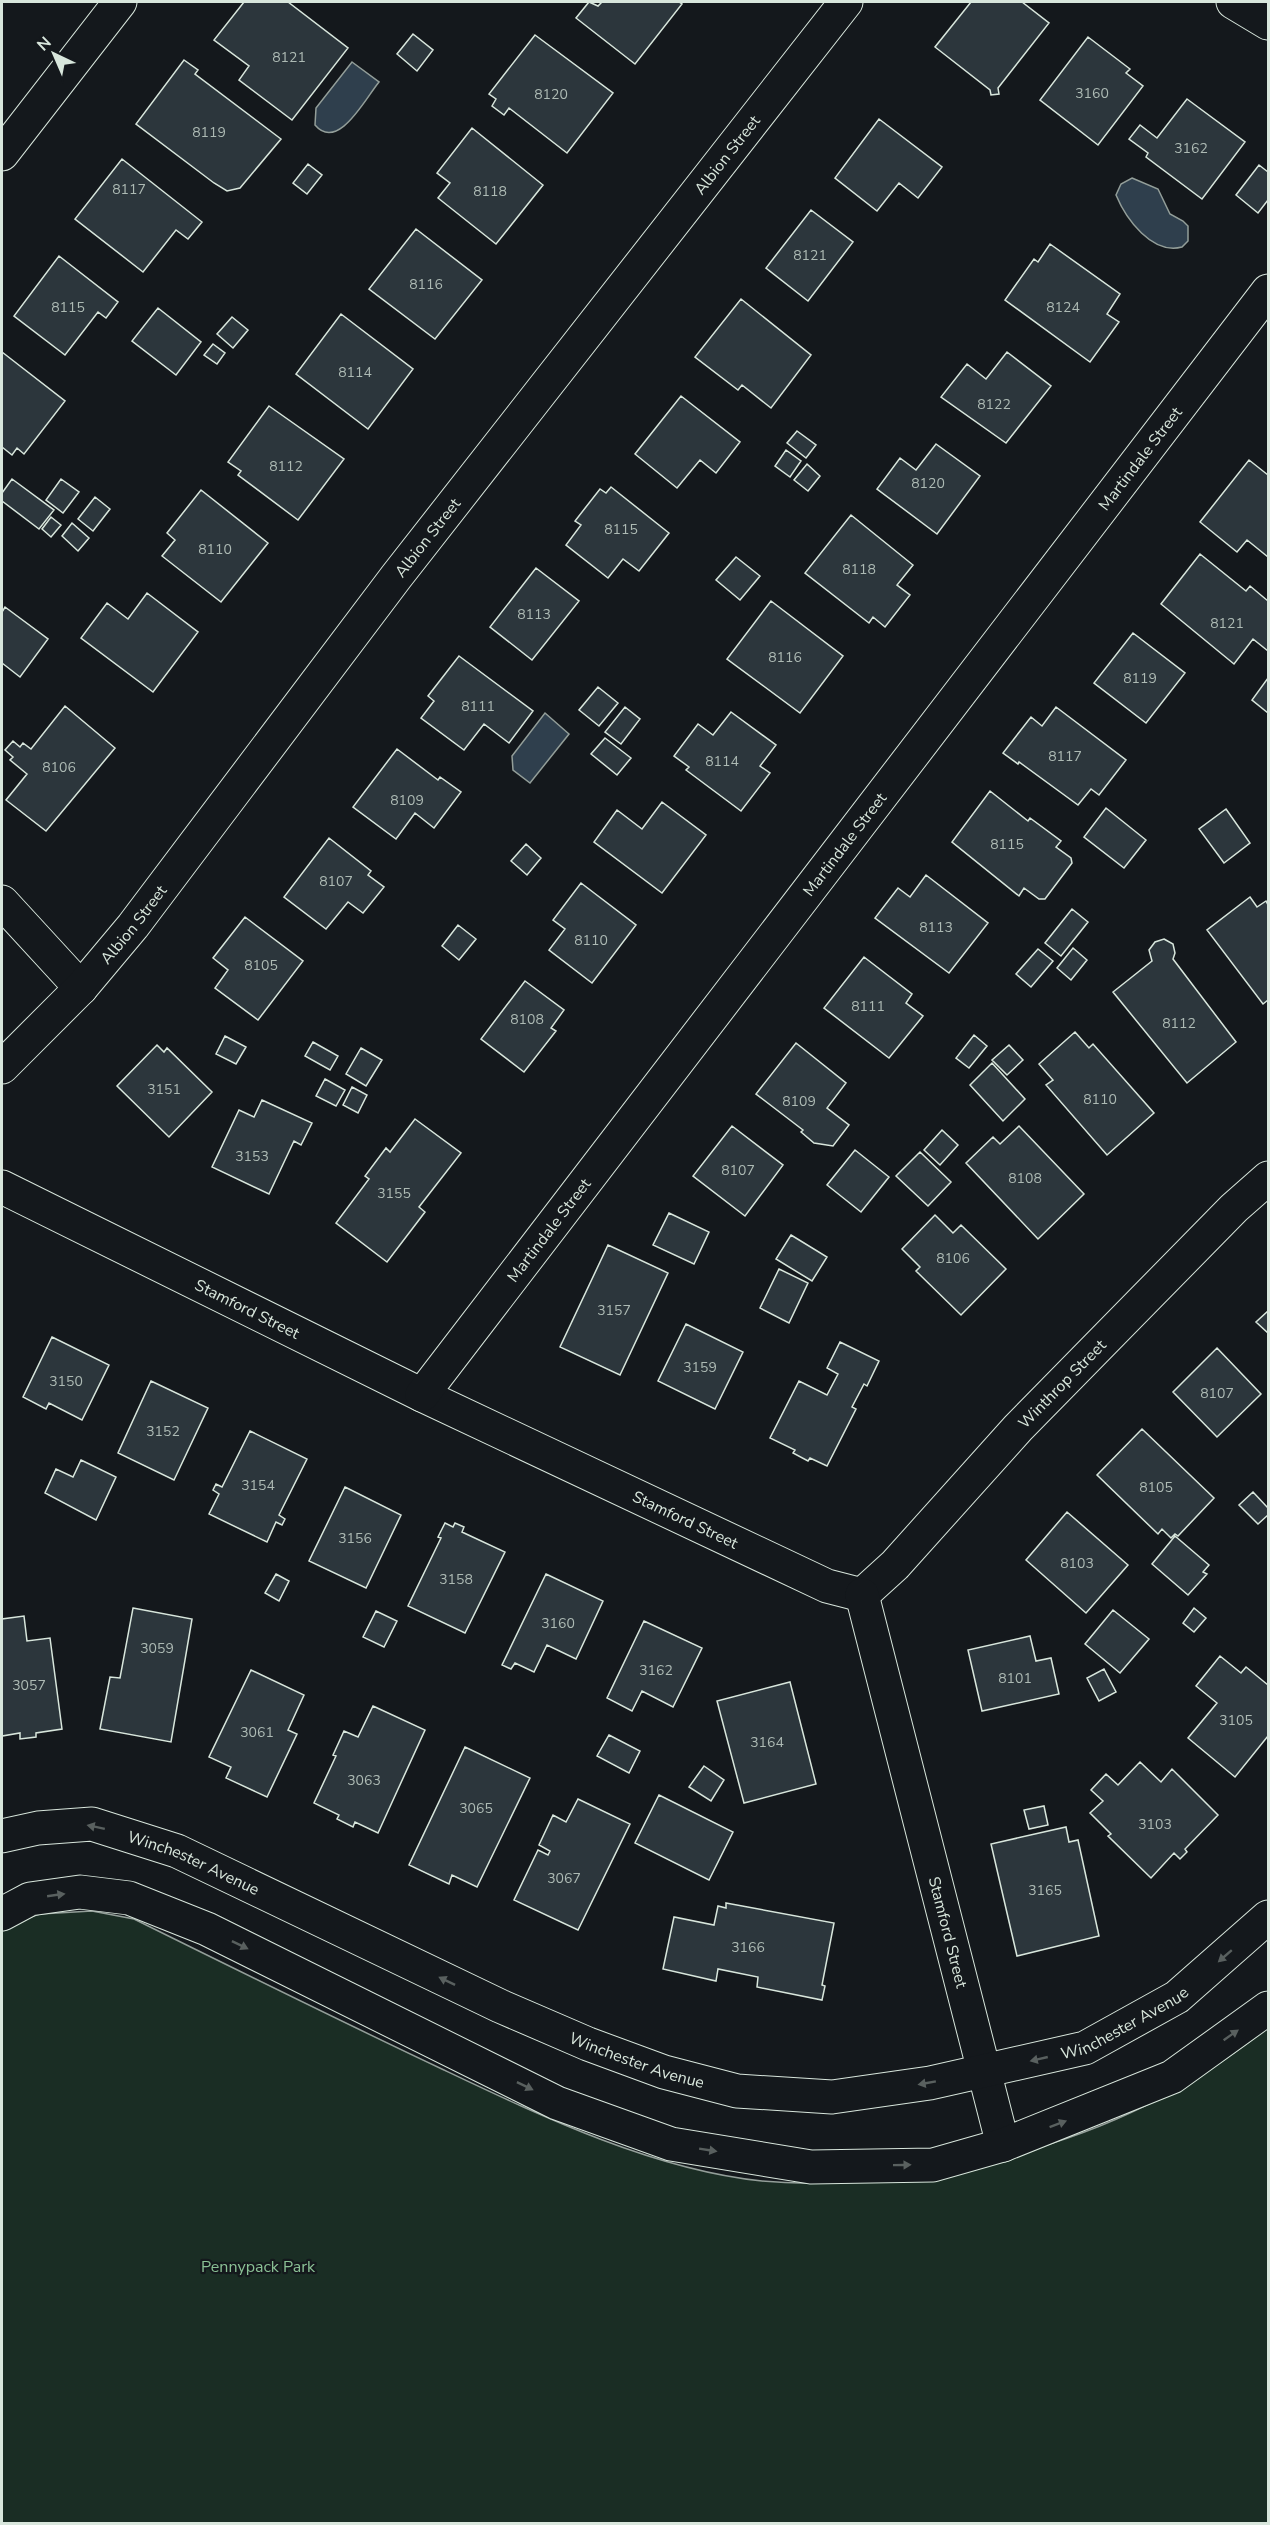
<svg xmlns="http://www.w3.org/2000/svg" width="1270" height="2525" viewBox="0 0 1270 2525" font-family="'Nunito Sans',sans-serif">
	<rect width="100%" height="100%" fill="#14181c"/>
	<path fill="#1a2d24" stroke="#939e99" stroke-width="1.5" d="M92 1911 134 1919C237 1970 340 2021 444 2070 541 2116 654 2170 762 2181 835 2188 905 2177 976 2163 1084 2141 1183 2096 1268 2027V2523L2 2524V1926L40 1914Z"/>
	<path fill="#2f3f4d" stroke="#939e99" stroke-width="1.5" d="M352 62 379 82C365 99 338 152 315 125L316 108Z
		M1132 178 1158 189 1170 214 1183 221 1188 226V241L1182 247C1152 255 1126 219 1116 195L1121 184Z
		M545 713 569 734 530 783 513 770 512 756Z"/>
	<path fill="#2c363c" stroke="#d8e6dc" stroke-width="1.5" d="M244 2H288L348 48 292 120 239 80 249 66 214 40Z
		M589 2 598 6 602 2H679L682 4 635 64 576 18Z
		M971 2H1022L1049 23 998 88 999 94 991 95 990 90 935 47Z
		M413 34 433 50 417 71 397 54Z
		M535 35 613 93 567 153 509 108 504 115 492 106 496 99 489 94Z
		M1088 37 1130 69 1126 73 1143 86 1098 145 1040 100Z
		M184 60 198 70 195 74 281 139 240 188 227 191 214 183 136 124Z
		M1187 99 1245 142 1202 199 1146 157 1148 153 1129 139 1140 125 1157 138Z
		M879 119 942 167 918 198 899 183 877 211 835 178Z
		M472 128 543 185 496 244 438 198 450 183 437 173Z
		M122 159 202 222 188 239 176 230 143 272 75 219Z
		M308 164 322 175 307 194 293 183Z
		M1259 165 1268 172V200L1258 213 1236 195Z
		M811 210 853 242 808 301 766 268Z
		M416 229 482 280 435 339 369 289Z
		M1050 244 1120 294 1107 314 1119 322 1090 362 1005 300 1034 259 1038 262Z
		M59 256 118 302 106 318 98 312 65 355 14 316Z
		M741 299 811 355 771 408 742 385 738 390 695 357Z
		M158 308 201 342 176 375 132 341Z
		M341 314 413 369 368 429 296 374Z
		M232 317 248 330 233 348 217 334Z
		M213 344 225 353 217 364 204 355Z
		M2 352 65 401 24 454 17 448 12 455 2 447Z
		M1007 352 1051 386 1006 443 941 397 967 364 986 379Z
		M681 396 740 442 716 473 700 460 677 488 635 454Z
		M269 406 344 459 298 520 238 475 241 471 228 462Z
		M797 431 816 445 806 458 787 443Z
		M936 444 980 476 937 534 877 489 900 458 916 470Z
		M786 450 801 461 790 477 775 466Z
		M1249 460 1268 475V557L1247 540 1237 552 1200 522Z
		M807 464 820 476 808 491 794 480Z
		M12 479 54 510 39 529 2 501V493Z
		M61 479 79 492 63 513 46 500Z
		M611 487 669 533 639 571 623 559 608 578 566 545 581 525 575 521 600 489 606 493Z
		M201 490 268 543 221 602 162 556 175 540 167 533Z
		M95 497 110 509 93 531 78 519Z
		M851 515 913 565 897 585 910 595 885 627 873 617 869 623 805 573Z
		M51 517 61 525 51 537 42 529Z
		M72 523 89 538 78 551 62 536Z
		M1200 554 1246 591 1250 586 1268 601V651L1253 639 1234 664 1161 604Z
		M736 557 760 576 740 600 716 580Z
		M536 568 579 601 532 660 490 627Z
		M147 593 198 632 153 692 81 638 107 603 128 619Z
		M771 601 843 656 800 713 727 659Z
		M5 607 48 639 20 677 2 663V612Z
		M1133 633 1185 673 1146 723 1094 683Z
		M459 656 533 711 509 743 484 724 464 750 421 718 434 701 428 696Z
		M1268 678V713L1252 700Z
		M598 687 618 703 599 726 579 710Z
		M65 706 115 748 46 831 6 800 27 774 10 760 13 757 5 750 13 741 20 747 23 743 31 749Z
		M625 707 640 719 621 744 605 732Z
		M1056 707 1126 760 1099 795 1091 789 1078 805 1019 762 1018 764 1003 753 1031 717 1042 726Z
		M731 712 776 745 760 766 770 773 741 811 686 770 689 767 674 756 698 724 713 735Z
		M605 738 631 758 617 775 591 754Z
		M397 749 438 780 440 777 461 792 434 828 415 813 396 839 353 807Z
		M990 791 1028 821 1030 818 1061 841 1056 847 1071 858 1072 863 1045 899H1039L1024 888 1019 896 952 842Z
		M662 802 706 835 662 893 594 842 617 810 642 829Z
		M1106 808 1146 840 1124 868 1084 837Z
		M1226 809 1250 843 1224 863 1199 829Z
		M329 838 371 871 368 875 384 887 363 913 348 902 326 929 284 897Z
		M526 844 541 858 527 875 511 861Z
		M926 875 988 923 949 973 875 918 898 888 910 897Z
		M581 883 636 925 592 983 549 950 565 929 553 920Z
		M1250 897 1257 907 1266 901 1268 905V1000L1263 1004 1207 930Z
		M1072 909 1088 922 1061 956 1045 943Z
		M245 917 303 961 258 1020 215 988 228 970 213 958Z
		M458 925 476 939 459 960 442 946Z
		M1164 939 1173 944 1175 953 1173 959 1236 1042 1187 1083 1113 992 1152 961 1149 950 1155 942Z
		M1073 948 1087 960 1071 980 1057 968Z
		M1038 949 1053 961 1031 987 1016 974Z
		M864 957 912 994 906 1003 923 1016 889 1058 824 1008Z
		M525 981 564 1010 551 1028 556 1031 524 1072 481 1039Z
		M1075 1032 1089 1048 1093 1044 1154 1113 1107 1155 1046 1085 1053 1080 1039 1064Z
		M974 1035 987 1046 969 1068 956 1058Z
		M225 1036 246 1047 236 1064 216 1054Z
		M313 1042 338 1056 330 1070 305 1056Z
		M796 1043 846 1083 827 1108 849 1125 833 1146 814 1143 801 1132 803 1130 756 1094Z
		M157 1045 164 1052 167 1048 212 1092 169 1137 117 1086Z
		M1009 1045 1023 1060 1007 1075 992 1060Z
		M361 1048 382 1060 366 1086 346 1074Z
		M992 1063 1025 1099 1003 1121 970 1085Z
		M325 1079 345 1090 336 1106 316 1096Z
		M352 1087 367 1095 358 1113 343 1105Z
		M262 1100 312 1123 301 1145 294 1141 269 1194 212 1167 239 1110 254 1117Z
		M415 1119 461 1153 419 1207 425 1212 387 1262 336 1223 369 1179 365 1176 386 1148 390 1152Z
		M732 1126 783 1165 745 1216 693 1176Z
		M1019 1126 1084 1194 1038 1239 966 1163 993 1137 1000 1144Z
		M942 1130 958 1145 940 1165 924 1150Z
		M855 1150 889 1177 861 1212 827 1185Z
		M920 1152 951 1182 928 1206 896 1176Z
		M669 1213 709 1232 694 1264 653 1245Z
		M935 1215 953 1233 961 1225 1006 1269 961 1315 916 1271 920 1267 902 1249Z
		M791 1235 827 1257 812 1281 776 1259Z
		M608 1245 668 1273 620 1375 560 1347Z
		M779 1269 808 1283 789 1323 760 1308Z
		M1268 1311V1333L1256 1322Z
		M686 1324 743 1352 715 1409 658 1381Z
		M52 1337 109 1365 82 1420 49 1403 46 1409 23 1397Z
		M840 1342 879 1361 867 1386 864 1384 852 1407 856 1409 827 1466 810 1458 808 1461 793 1453 795 1450 770 1438 799 1381 827 1395 838 1374 827 1368Z
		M1217 1348 1261 1394 1217 1437 1173 1392Z
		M151 1381 208 1408 174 1480 118 1453Z
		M1142 1429 1214 1498 1178 1536 1175 1534 1171 1538 1162 1529 1158 1534 1097 1475Z
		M250 1431 307 1459 279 1515 285 1519 282 1525 276 1522 267 1542 209 1514 219 1494 213 1490 216 1484 222 1487Z
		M81 1460 116 1477 96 1520 45 1493 56 1469 73 1477Z
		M345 1487 401 1515 366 1588 309 1561Z
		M1253 1492 1268 1508V1515L1258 1524 1239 1505Z
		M1067 1512 1128 1565 1086 1613 1026 1560Z
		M445 1523 453 1527 455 1523 464 1527 462 1532 505 1552 465 1633 408 1606 441 1538 438 1537Z
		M1175 1536 1209 1565 1203 1572 1207 1574 1188 1595 1152 1564Z
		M276 1574 289 1581 279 1601 265 1593Z
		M546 1574 603 1601 576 1659 547 1645 534 1672 515 1663 511 1669 502 1665Z
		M133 1608 192 1619 171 1742 100 1729 110 1677 120 1678Z
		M1194 1608 1206 1618 1194 1632 1183 1623Z
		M1113 1610 1149 1639 1120 1673 1085 1644Z
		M376 1611 397 1621 384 1647 363 1637Z
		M24 1616 27 1641 50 1638 62 1729 36 1733V1737L20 1739V1733L2 1736V1619Z
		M644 1621 702 1648 673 1707 642 1691 632 1711 607 1698Z
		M1030 1636 1036 1661 1051 1658 1059 1694 982 1711 968 1650Z
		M1220 1656 1241 1673 1246 1667 1268 1685V1736L1235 1777 1188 1738 1217 1703 1196 1686Z
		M1104 1669 1116 1692 1099 1701 1087 1678Z
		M251 1670 304 1695 288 1730 297 1734 267 1797 226 1778 231 1767 209 1757Z
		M790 1682 816 1784 744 1803 717 1701Z
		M373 1706 425 1730 378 1833 355 1822 353 1827 337 1819 339 1815 314 1803 336 1756 333 1755 344 1731 358 1737Z
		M609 1735 640 1751 629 1773 597 1756Z
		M465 1747 530 1778 477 1887 452 1875 449 1884 409 1865Z
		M1140 1762 1161 1782 1172 1769 1218 1815 1185 1849 1187 1852 1180 1859 1174 1853 1151 1878 1108 1836 1111 1834 1090 1813 1103 1801 1091 1790 1106 1774 1118 1785Z
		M704 1766 724 1780 711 1801 689 1787Z
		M659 1795 733 1832 709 1880 635 1843Z
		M578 1799 630 1824 578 1930 514 1900 538 1850 548 1855 550 1851 539 1845 553 1815 566 1822Z
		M1044 1806 1048 1825 1029 1829 1024 1810Z
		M1066 1827 1069 1842 1078 1840 1099 1936 1017 1956 991 1844Z
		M726 1903 834 1923 822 1985 825 1986 822 2000 757 1987 758 1977 718 1969 716 1981 663 1969 674 1917 714 1925 718 1906 726 1908Z"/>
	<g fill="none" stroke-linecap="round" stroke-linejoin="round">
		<defs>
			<g id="minor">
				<path d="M1233 2 1268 23"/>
				<path d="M2 154 120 2"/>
				<path d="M2 902 81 988"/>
				<path id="s1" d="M2 1067 81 988 133 926 396 577 846 2"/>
				<path id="s2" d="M2 1187 422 1395 827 1586 862 1595"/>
				<path id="s3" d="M422 1395 1268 291"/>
				<path id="s4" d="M862 1595 895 1565 1018 1428 1234 1208 1268 1178"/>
				<path id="s5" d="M862 1595 1003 2145"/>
				<path id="s6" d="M2 1836 38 1828 92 1824 177 1851 500 2006 588 2044 664 2072 737 2091 832 2097 930 2083 1085 2048 1177 1997 1268 1917"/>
				<path d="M2 1914 30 1899 80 1892 129 1898 207 1929 557 2103 671 2144 811 2167 933 2165 1003 2145 1172 2077 1268 2008"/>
			</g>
		</defs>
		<use href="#minor" stroke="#d8e6dc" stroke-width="35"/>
		<use href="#minor" stroke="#14181c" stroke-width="33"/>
	</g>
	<defs><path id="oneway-solid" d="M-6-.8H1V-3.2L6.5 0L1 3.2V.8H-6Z" transform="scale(1.5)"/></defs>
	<g fill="#59605f">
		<use href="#oneway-solid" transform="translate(96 1827) rotate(-168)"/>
		<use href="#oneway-solid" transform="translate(56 1895) rotate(-8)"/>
		<use href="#oneway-solid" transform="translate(240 1945) rotate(26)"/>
		<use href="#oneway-solid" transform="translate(1225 1956) rotate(139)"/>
		<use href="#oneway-solid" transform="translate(447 1981) rotate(-154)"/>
		<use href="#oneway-solid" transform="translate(1231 2035) rotate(-35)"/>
		<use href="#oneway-solid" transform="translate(1039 2059) rotate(167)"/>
		<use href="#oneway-solid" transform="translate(927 2083) rotate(170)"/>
		<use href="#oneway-solid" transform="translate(525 2086) rotate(26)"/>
		<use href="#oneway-solid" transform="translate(1058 2124) rotate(-21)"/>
		<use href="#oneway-solid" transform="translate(708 2150) rotate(9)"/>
		<use href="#oneway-solid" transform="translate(902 2165) rotate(-1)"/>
	</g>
	<g text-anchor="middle" stroke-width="4.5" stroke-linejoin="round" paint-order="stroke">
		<g font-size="14" fill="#adbab4">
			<text x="289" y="62">8121</text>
			<text x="1092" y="98">3160</text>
			<text x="551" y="99">8120</text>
			<text x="209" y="137">8119</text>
			<text x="1191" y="153">3162</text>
			<text x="129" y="194">8117</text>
			<text x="490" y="196">8118</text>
			<text x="810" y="260">8121</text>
			<text x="426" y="289">8116</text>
			<text x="68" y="312">8115</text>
			<text x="1063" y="312">8124</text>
			<text x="355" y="377">8114</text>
			<text x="994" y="409">8122</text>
			<text x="286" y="471">8112</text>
			<text x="928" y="488">8120</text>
			<text x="621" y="534">8115</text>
			<text x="215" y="554">8110</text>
			<text x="859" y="574">8118</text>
			<text x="534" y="619">8113</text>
			<text x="1227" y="628">8121</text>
			<text x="785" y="662">8116</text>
			<text x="1140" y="683">8119</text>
			<text x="478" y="711">8111</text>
			<text x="1065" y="761">8117</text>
			<text x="722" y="766">8114</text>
			<text x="59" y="772">8106</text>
			<text x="407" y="805">8109</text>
			<text x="1007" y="849">8115</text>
			<text x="336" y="886">8107</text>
			<text x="936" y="932">8113</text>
			<text x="591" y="945">8110</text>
			<text x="261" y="970">8105</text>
			<text x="868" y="1011">8111</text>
			<text x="527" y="1024">8108</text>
			<text x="1179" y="1028">8112</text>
			<text x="164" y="1094">3151</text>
			<text x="1100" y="1104">8110</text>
			<text x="799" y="1106">8109</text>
			<text x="252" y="1161">3153</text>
			<text x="738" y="1175">8107</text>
			<text x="1025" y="1183">8108</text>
			<text x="394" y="1198">3155</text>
			<text x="953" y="1263">8106</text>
			<text x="614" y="1315">3157</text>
			<text x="700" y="1372">3159</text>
			<text x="66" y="1386">3150</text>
			<text x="1217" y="1398">8107</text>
			<text x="163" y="1436">3152</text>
			<text x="258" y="1490">3154</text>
			<text x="1156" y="1492">8105</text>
			<text x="355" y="1543">3156</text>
			<text x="1077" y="1568">8103</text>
			<text x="456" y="1584">3158</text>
			<text x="558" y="1628">3160</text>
			<text x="157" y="1653">3059</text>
			<text x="656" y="1675">3162</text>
			<text x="1015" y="1683">8101</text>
			<text x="29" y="1690">3057</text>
			<text x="1236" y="1725">3105</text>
			<text x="257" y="1737">3061</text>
			<text x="767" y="1747">3164</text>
			<text x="364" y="1785">3063</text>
			<text x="476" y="1813">3065</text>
			<text x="1155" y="1829">3103</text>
			<text x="564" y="1883">3067</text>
			<text x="1045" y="1895">3165</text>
			<text x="748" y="1952">3166</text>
		</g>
		<g font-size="16" fill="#d8e6dc" stroke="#14181c">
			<text dy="6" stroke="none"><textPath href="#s1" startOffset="1166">Albion Street</textPath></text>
			<text dy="6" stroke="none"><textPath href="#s3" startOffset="1180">Martindale Street</textPath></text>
			<text dy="6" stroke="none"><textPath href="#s1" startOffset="680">Albion Street</textPath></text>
			<text dy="6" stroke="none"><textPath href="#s3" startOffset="694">Martindale Street</textPath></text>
			<text dy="6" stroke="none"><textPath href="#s1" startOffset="194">Albion Street</textPath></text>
			<text dy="6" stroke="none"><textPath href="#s3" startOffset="208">Martindale Street</textPath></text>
			<text dy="6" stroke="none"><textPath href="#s2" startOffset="274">Stamford Street</textPath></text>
			<text dy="6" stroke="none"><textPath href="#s4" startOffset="291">Winthrop Street</textPath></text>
			<text dy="6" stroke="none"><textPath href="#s2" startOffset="760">Stamford Street</textPath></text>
			<text dy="6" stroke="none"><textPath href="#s6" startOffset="200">Winchester Avenue</textPath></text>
			<text dy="6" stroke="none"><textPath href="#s5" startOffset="348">Stamford Street</textPath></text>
			<text dy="6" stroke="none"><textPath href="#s6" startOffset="1190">Winchester Avenue</textPath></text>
			<text dy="6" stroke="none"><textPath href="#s6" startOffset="686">Winchester Avenue</textPath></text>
		</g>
		<g font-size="16" fill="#8ac095" stroke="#14181c">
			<text x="258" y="2272">Pennypack Park</text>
		</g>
	</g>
	<rect width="1270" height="2525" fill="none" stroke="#d8e6dc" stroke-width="6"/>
	<g transform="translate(54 54) rotate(316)" stroke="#14181c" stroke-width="4.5" paint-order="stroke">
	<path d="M0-4.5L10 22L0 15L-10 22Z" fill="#d8e6dc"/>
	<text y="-9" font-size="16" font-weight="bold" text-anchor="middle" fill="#d8e6dc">N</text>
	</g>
</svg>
